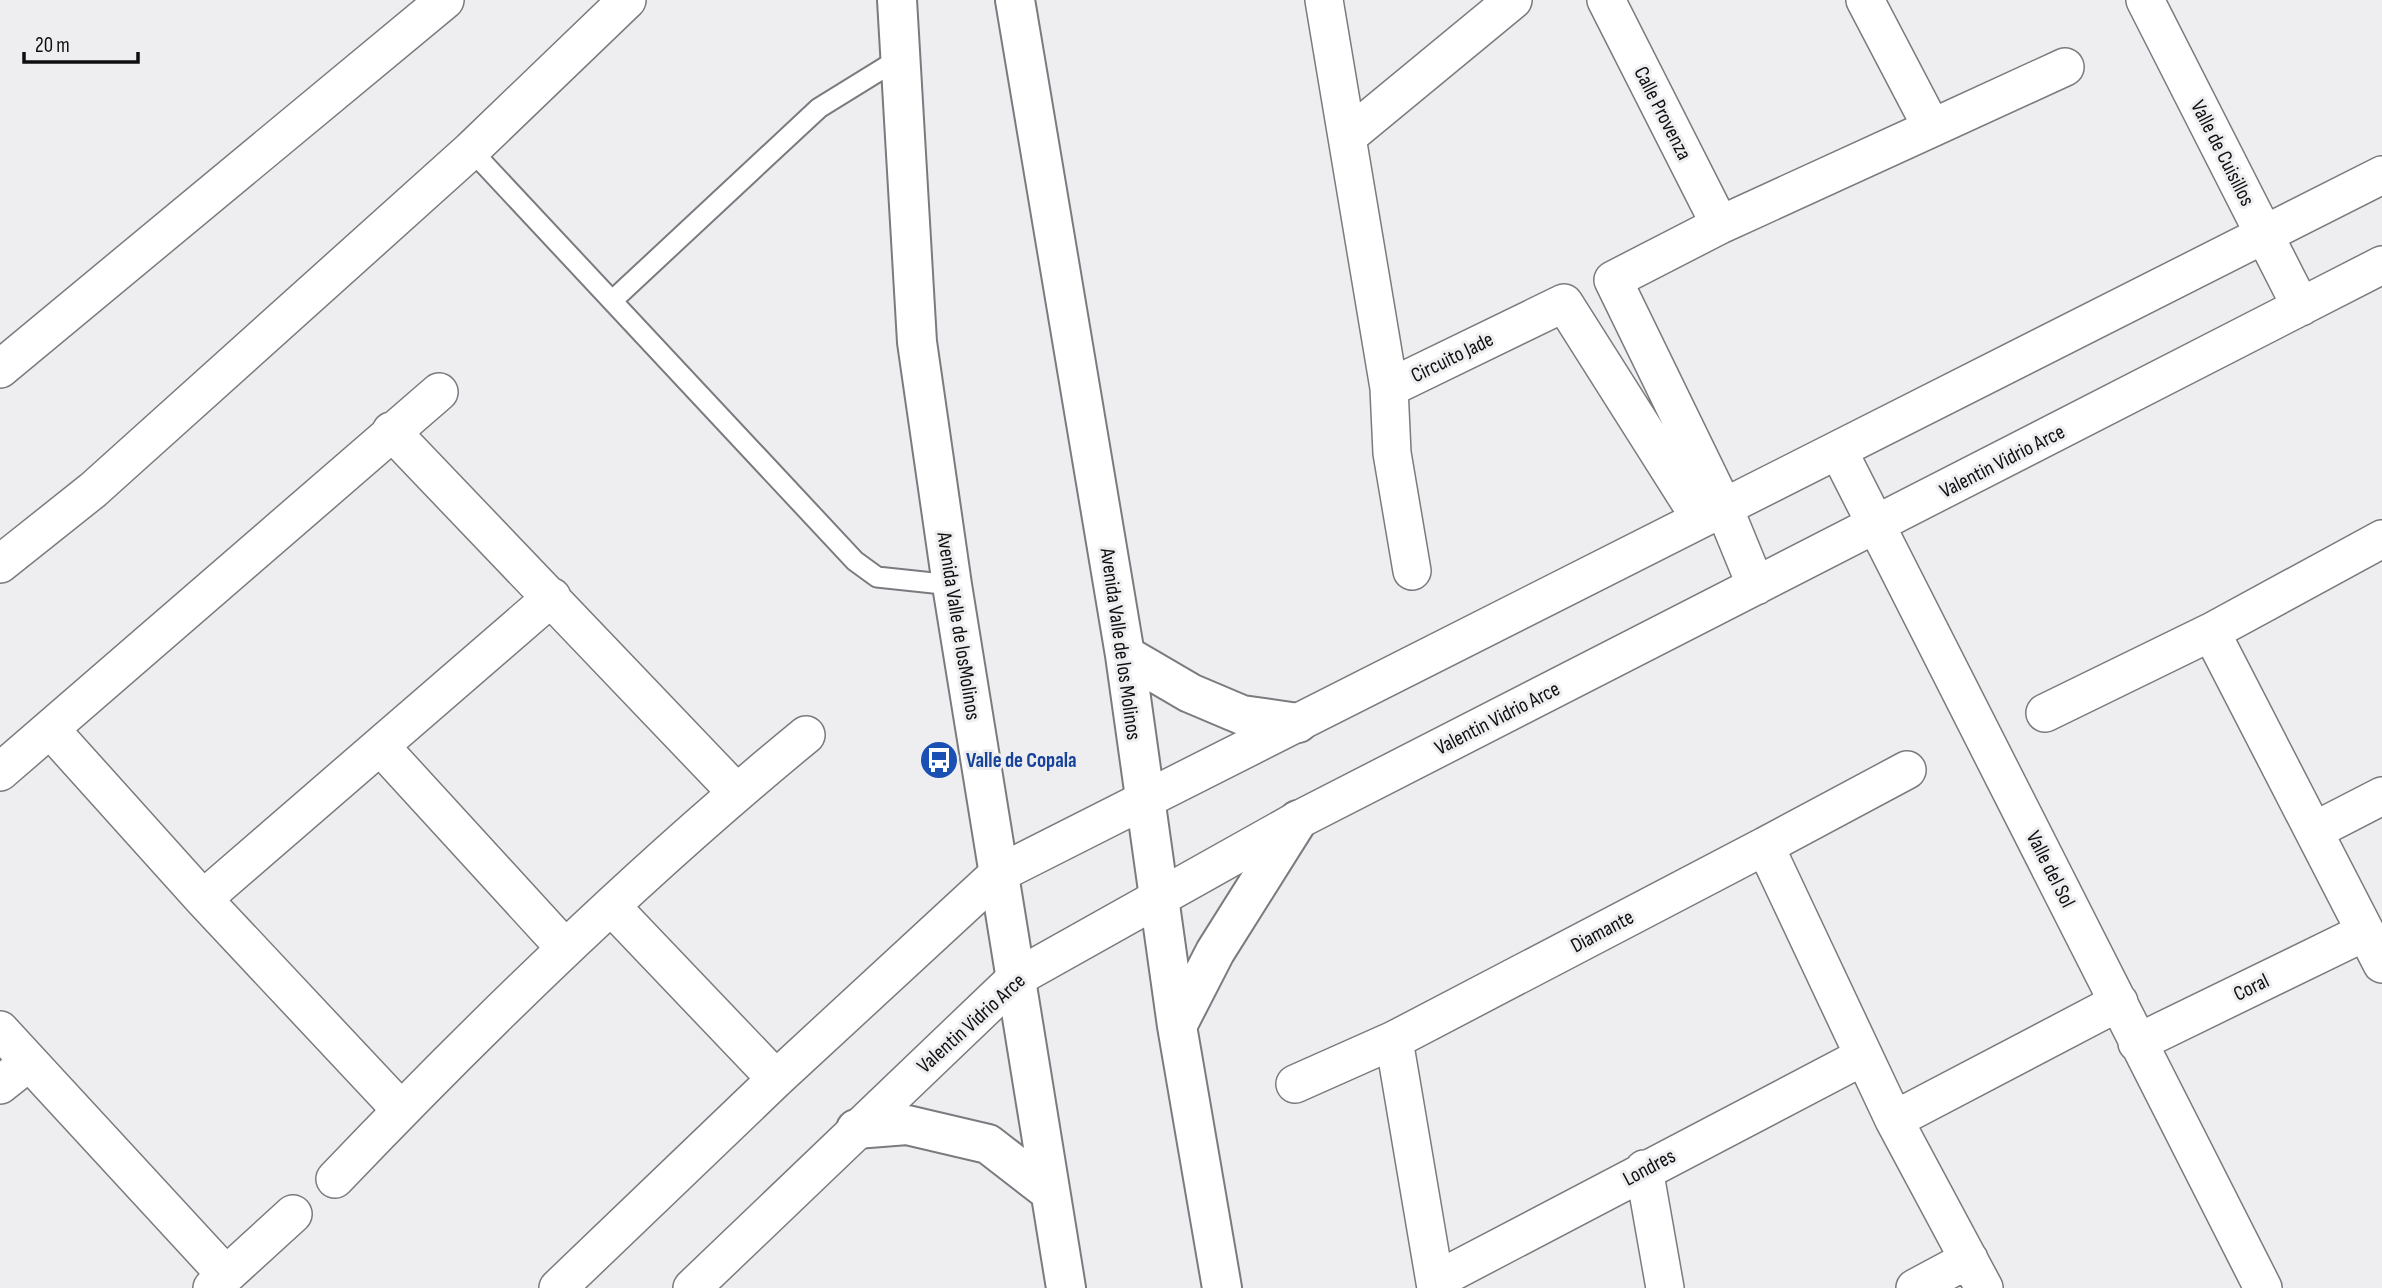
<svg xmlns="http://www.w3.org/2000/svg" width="2382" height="1288" viewBox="0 0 2382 1288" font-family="'Sofia Sans Condensed',sans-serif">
	<rect width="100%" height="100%" fill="#eeeef1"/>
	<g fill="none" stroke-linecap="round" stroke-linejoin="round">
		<defs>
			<path id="service" d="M471 150 855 561 877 577 952 585
				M613 300 819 108 900 58"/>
			<path id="minor" d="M1324 0 1389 388 1564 303 1700 518
				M1606 0 1720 225
				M2145 0 2301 307
				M1932 128 2065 67
				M1347 137 1513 0
				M0 369 445 0
				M1389 388 1392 453 1412 571
				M391 431 736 792
				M1838 450 2263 1288
				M0 564 93 490 471 150 627 0
				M1756 586 1724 508 1613 280 1720 225 1932 128 1865 0
				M2211 632 2382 964
				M2045 713 2211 632 2382 539
				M51 730 203 899 401 1110
				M381 747 565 948
				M0 772 439 392
				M2314 831 2382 796
				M1765 846 1907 770
				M203 899 552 597
				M611 906 776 1079
				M0 1030 226 1275
				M2137 1043 2365 932
				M1295 1084 1394 1040
				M0 1085 29 1062
				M1894 1120 2119 1002
				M1644 1169 1665 1288
				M335 1179C484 1023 639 872 806 735
				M1435 1281 1864 1056
				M212 1288 293 1214
				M558 1288 776 1079 998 874 2382 175
				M692 1288 1016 978 1298 820 2382 265
				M1436 1288 1394 1040 1765 846 1894 1120 1984 1288
				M1915 1288 1969 1259"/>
			<path id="tertiary" d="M897 0 917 342 952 585 1066 1288
				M1015 0 1125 655 1177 1026 1222 1288
				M1125 655 1190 693 1242 715 1298 723
				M1177 1026 1215 952 1298 820
				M856 1129 907 1125 988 1144 1050 1192"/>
		</defs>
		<use href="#service" stroke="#7a7b7e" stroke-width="23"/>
		<use href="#minor" stroke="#7a7b7e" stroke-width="40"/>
		<use href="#tertiary" stroke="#7a7b7e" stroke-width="42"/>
		<use href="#service" stroke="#fff" stroke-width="19"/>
		<use href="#minor" stroke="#fff" stroke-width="37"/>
		<use href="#tertiary" stroke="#fff" stroke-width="38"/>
	</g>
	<defs>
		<symbol id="bus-disc" viewBox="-11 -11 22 22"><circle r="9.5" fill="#1a4fb4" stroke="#eeeef1"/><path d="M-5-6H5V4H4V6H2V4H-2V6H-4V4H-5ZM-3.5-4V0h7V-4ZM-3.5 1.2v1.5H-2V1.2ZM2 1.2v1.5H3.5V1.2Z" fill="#fff"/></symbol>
	</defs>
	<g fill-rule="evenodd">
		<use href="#bus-disc" x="917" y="738" width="44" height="44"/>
	</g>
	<g text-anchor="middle" stroke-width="6" stroke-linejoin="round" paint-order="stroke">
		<g font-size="21" fill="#0f0f10" stroke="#eeeef1">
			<text transform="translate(1663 113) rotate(63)" y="7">Calle Provenza</text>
			<text transform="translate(2223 153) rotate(63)" y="7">Valle de Cuisillos</text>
			<text transform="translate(1452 357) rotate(-26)" y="7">Circuito Jade</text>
			<text transform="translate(2002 461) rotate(-27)" y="7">Valentin Vidrio Arce</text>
			<text transform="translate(959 626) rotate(81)" y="7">Avenida Valle de losMolinos</text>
			<text transform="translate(1121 644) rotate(82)" y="7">Avenida Valle de los Molinos</text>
			<text transform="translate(1497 718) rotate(-27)" y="7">Valentin Vidrio Arce</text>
			<text transform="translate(2051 869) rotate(63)" y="7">Valle del Sol</text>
			<text transform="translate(1602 931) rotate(-28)" y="7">Diamante</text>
			<text transform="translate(2251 987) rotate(-26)" y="7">Coral</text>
			<text transform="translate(971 1023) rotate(-42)" y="7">Valentin Vidrio Arce</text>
			<text transform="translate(1649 1167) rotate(-28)" y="7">Londres</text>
		</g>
		<g font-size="21" font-weight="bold" fill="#164399" stroke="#eeeef1" text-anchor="start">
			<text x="966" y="767">Valle de Copala</text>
		</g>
	</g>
	<path d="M24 52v10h114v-10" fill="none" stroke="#0f0f10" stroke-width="3.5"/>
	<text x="35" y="52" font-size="21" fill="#0f0f10" stroke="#eeeef1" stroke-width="5" paint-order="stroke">20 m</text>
</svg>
